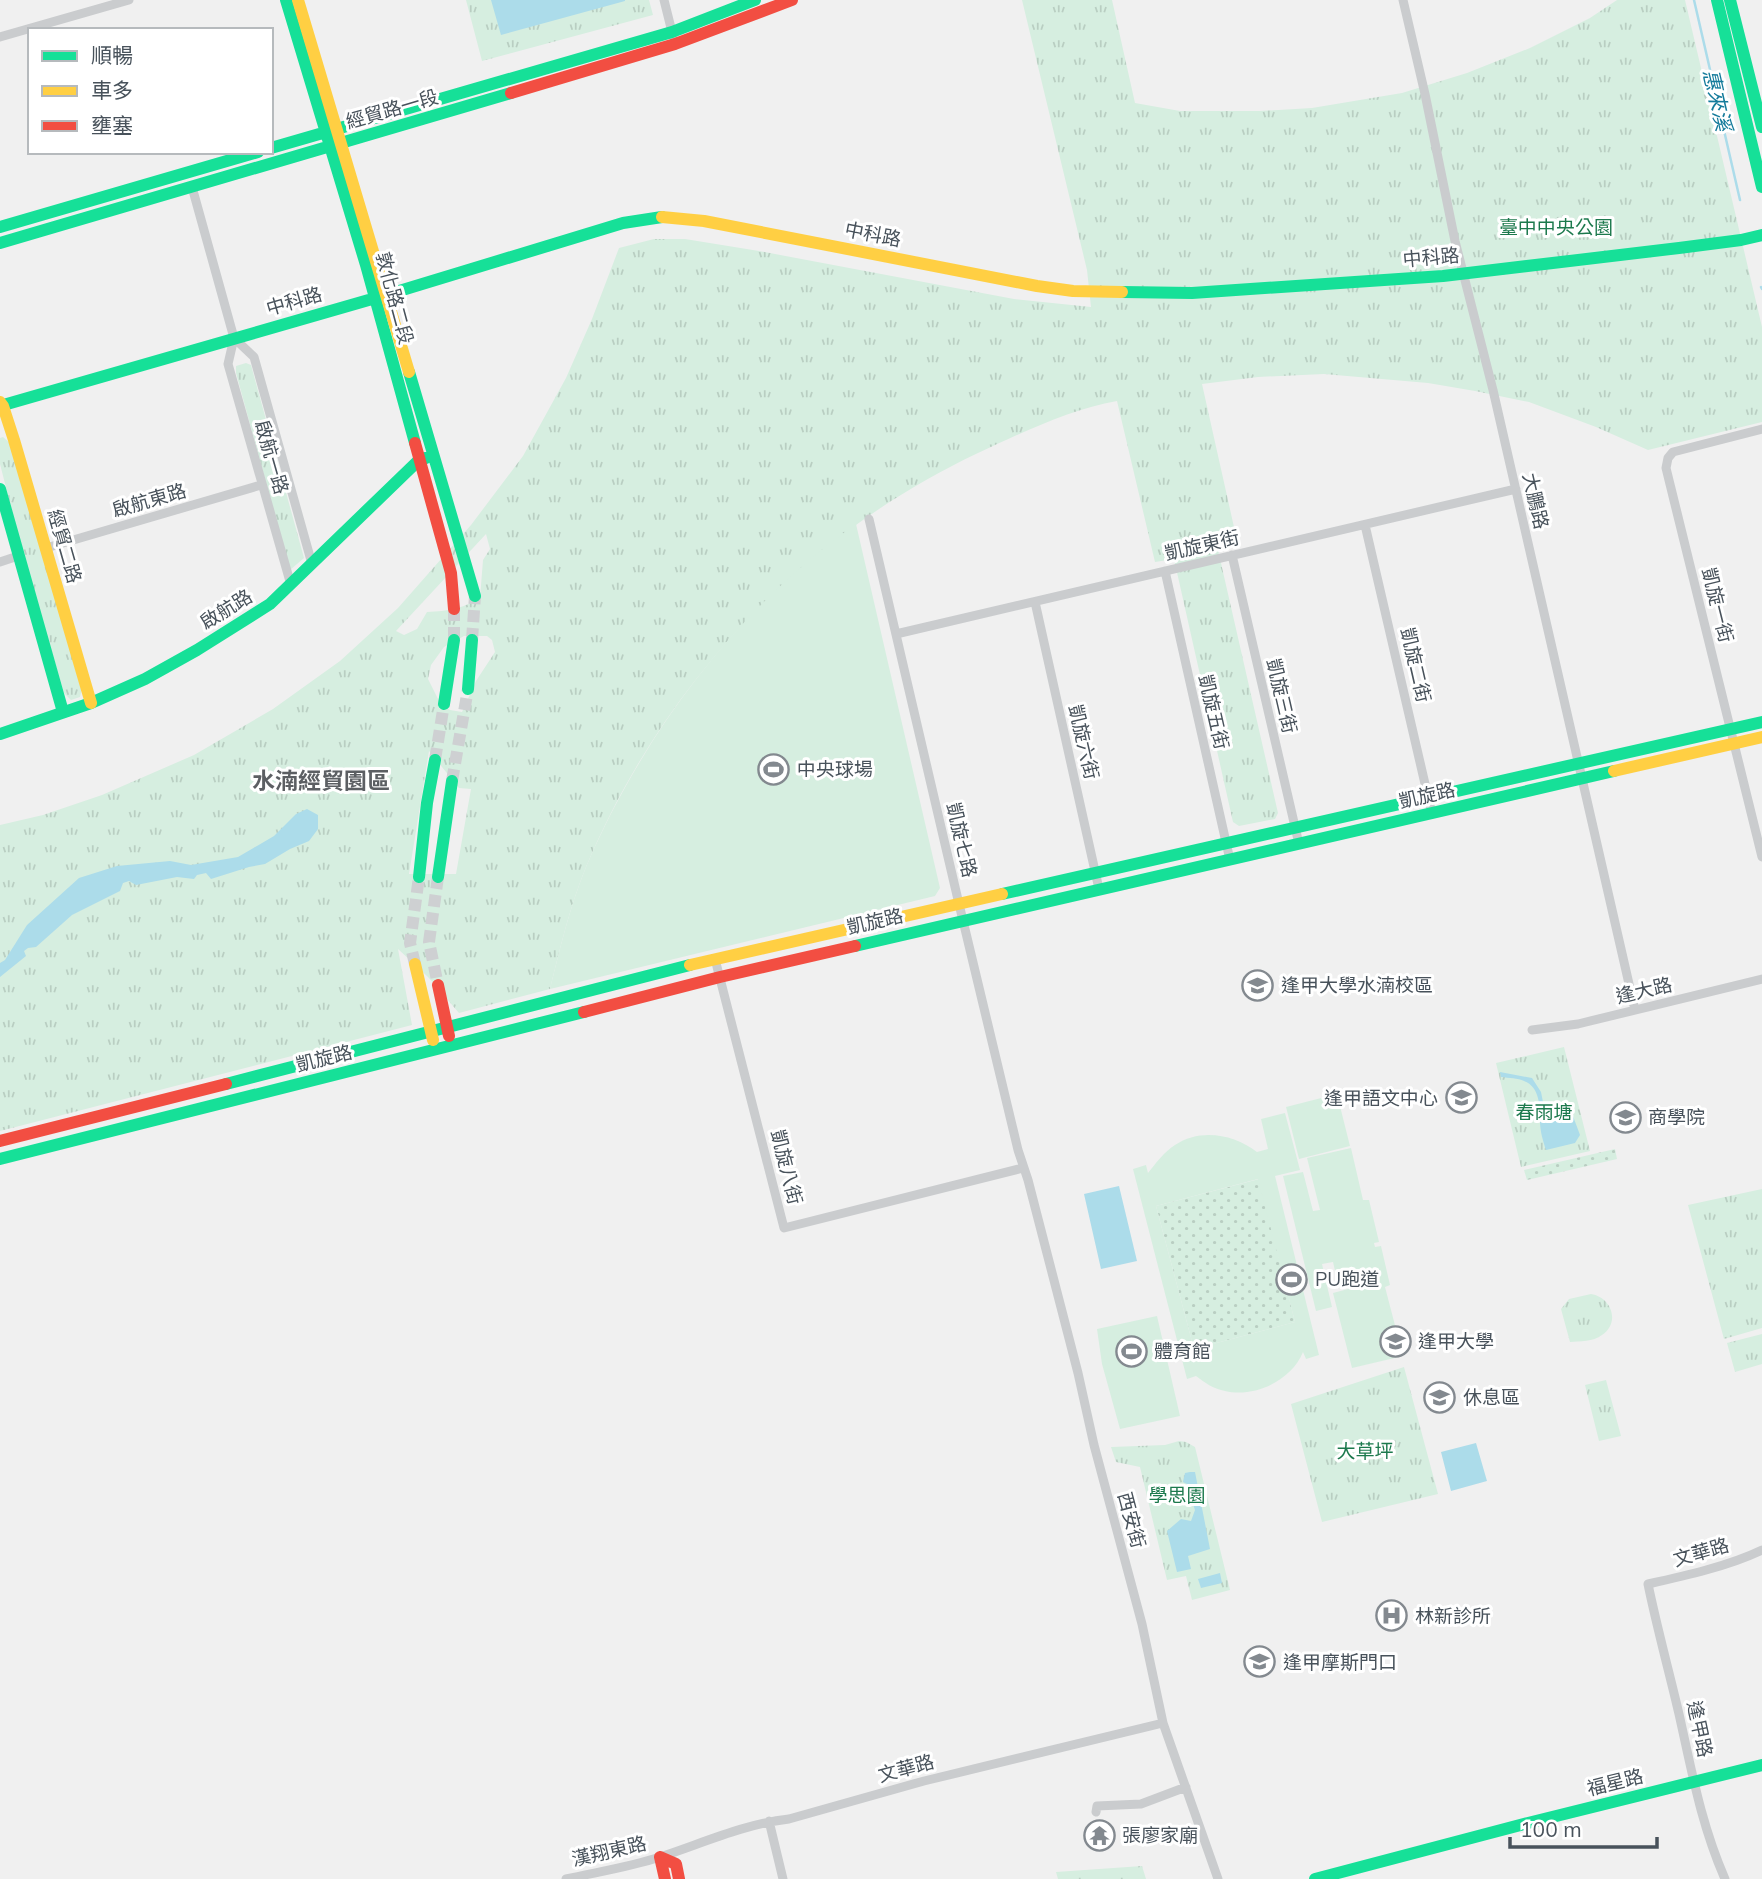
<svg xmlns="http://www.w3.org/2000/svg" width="1762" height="1879" viewBox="0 0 1762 1879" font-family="Mulish,'Noto Sans TC',sans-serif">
	<defs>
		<pattern id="grass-dots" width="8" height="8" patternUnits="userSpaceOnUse" patternTransform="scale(1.75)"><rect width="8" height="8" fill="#d6eee0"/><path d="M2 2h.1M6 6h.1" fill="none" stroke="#b9cec2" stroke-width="1.8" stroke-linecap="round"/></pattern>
		<pattern id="park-tufts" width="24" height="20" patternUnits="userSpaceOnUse" patternTransform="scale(1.75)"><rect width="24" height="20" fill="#d6eee0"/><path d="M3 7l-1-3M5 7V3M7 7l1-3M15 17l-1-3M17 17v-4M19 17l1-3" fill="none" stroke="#b9cec2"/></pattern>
	</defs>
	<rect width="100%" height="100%" fill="#f0f0f0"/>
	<path fill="url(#grass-dots)" d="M1615 1149 1617 1159 1527 1180 1524 1170Z
		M1259 1179 1295 1322 1194 1349 1156 1206Z"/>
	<path fill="url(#park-tufts)" fill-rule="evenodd" d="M466 0H649L653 15 482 61Z
		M1022 0H1112L1135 103 1180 111H1259L1312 108 1402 93 1467 73 1530 48 1590 18 1617 0H1685L1762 327V422L1648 450 1596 427 1529 402 1475 391 1428 383 1324 374 1258 377 1202 384 1238 545 1218 550 1278 813 1275 819 1239 826 1233 822 1174 559 1155 562 1117 401C1071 409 1021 433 978 453 800 537 662 686 586 867 570 906 560 948 550 989L459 1013 428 977 398 949 412 1025 0 1131V825L43 815 102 795 194 755 273 709 340 661 398 608 471 525 523 456 566 378 592 319 619 248 654 239H685L759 251 1014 299 1091 307 1087 270ZM486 534 490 549 483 560 480 598C461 609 449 611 427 612L417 629 404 635 396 631ZM464 636H487L492 640 495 652 476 681 462 712 450 710 439 701 428 679 431 665 444 647ZM429 751 459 788 471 789 456 874H409Z
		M246 363 251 365 304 558 290 570 236 373V366Z
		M3 437 10 443 82 688 80 697 71 700 64 693 24 558 0 464V438Z
		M1564 1047 1590 1151 1521 1167 1496 1063Z
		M1762 1189V1328L1724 1339 1688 1205Z
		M1591 1294C1611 1297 1621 1322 1602 1335 1593 1342 1580 1341 1570 1342L1561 1309 1569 1299Z
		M1762 1334V1364L1735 1372 1727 1343Z
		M1404 1367 1438 1494 1322 1522 1291 1404Z
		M1606 1380 1621 1436 1599 1441 1585 1385Z
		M1179 1441 1186 1442 1195 1447 1230 1590 1192 1600 1186 1576 1167 1580 1140 1467 1116 1462 1111 1447 1165 1445Z
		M1142 1866 1146 1879H1058L1056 1872Z"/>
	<path fill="#d6eee0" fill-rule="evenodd" d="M856 524 940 888 935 896 550 989C560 948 570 906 586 867 643 734 737 608 856 524Z
		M1337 1094 1350 1146 1299 1159 1286 1107Z
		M1285 1113 1300 1170 1275 1176 1319 1355 1306 1359 1303 1352C1292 1380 1255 1398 1225 1391 1214 1389 1205 1383 1196 1376L1187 1379 1133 1169 1146 1165 1148 1173C1156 1163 1164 1152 1175 1145 1200 1128 1234 1134 1257 1152L1268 1149 1261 1119ZM1258 1179 1295 1322 1194 1349 1156 1206Z
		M1351 1148 1363 1200H1369L1379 1242 1374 1243 1375 1247 1381 1246 1390 1285 1385 1287 1403 1356 1352 1368 1333 1293 1367 1284V1282L1339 1288 1333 1262 1322 1264 1332 1307 1316 1311 1283 1176 1303 1172 1313 1211 1320 1210 1307 1158Z
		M1157 1316 1180 1416 1120 1429 1102 1364 1097 1329Z"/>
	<path fill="#acdcea" d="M491 0H625V1L501 35Z
		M307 809 318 815V829L309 841 290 849 265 864 249 867 211 879 206 873 197 875 194 879 177 877 136 885 129 881 123 883 120 891 72 915 36 947 28 948 24 951 26 956 0 977V963L5 960 27 925 79 878 117 866 170 861 191 865 238 857 274 836 296 814Z
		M1500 1072 1532 1078 1541 1092 1545 1112 1558 1107 1570 1108 1580 1135 1575 1143 1546 1150C1543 1141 1540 1131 1540 1121 1540 1107 1540 1087 1524 1081 1518 1078 1509 1078 1501 1077Z
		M1119 1186 1137 1261 1101 1269 1084 1194Z
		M1476 1443 1487 1481 1451 1491 1441 1452Z
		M1190 1472H1195L1210 1549 1188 1556 1191 1569 1177 1572 1167 1531 1181 1519 1191 1521 1195 1510C1192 1502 1193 1494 1191 1486L1183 1482 1185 1473Z
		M1220 1573 1222 1583 1201 1588 1198 1579Z"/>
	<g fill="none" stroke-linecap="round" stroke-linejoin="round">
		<path stroke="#acdcea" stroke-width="2.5" d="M1694 0 1740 200
			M1761 287 1762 289"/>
		<path stroke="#ced0d2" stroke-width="12" stroke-dasharray="12 6" stroke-linecap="butt" d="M454 609V640
			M472 640 475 596
			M435 760 444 704
			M452 781 468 689
			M438 877 429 942 438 985
			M415 964 410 943 419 877"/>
		<path stroke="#caccce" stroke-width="9" d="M664 0 673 36
			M1403 0 1425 94 1455 241 1493 390 1635 1010
			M0 37 129 0
			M192 187 234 338 228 364 291 585
			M234 338 254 357 312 564
			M1762 429 1673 452 1668 458 1666 468 1762 857
			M869 519 959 904 1018 1150 1028 1180 1078 1373 1094 1445 1142 1624 1163 1723 1218 1879
			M1365 525 1432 814
			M46 548 261 485
			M1232 555 1299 844
			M0 562 18 556
			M1165 571 1230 860
			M1035 602 1099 889
			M896 634 1516 489
			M715 959 784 1228 1023 1168
			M1532 1030 1578 1024 1762 979
			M1096 1812 1097 1806 1141 1804 1186 1787
			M769 1821 783 1879
			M566 1879C597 1872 630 1867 660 1857 703 1843 744 1824 789 1819L924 1781 1163 1723
			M1725 1879C1701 1824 1692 1772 1679 1714 1669 1671 1657 1628 1648 1584 1684 1576 1729 1566 1762 1550"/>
		<path stroke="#16e098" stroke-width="12" d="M286 0 366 265 415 443
			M1717 0 1762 187
			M1730 0 1762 127
			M271 148 672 32 755 0
			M0 227 258 152
			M0 243 511 93
			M1122 292 1192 293 1443 276 1679 248 1741 240 1762 235
			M409 372 475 596
			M0 406 386 295 623 223 662 217
			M0 489 63 712
			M468 689 472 640
			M444 704 454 640
			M0 734 91 703 145 679 197 650 270 604 420 459 426 458
			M419 877 427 803 435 760
			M438 877 452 781
			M1002 894 1762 722
			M855 946 1614 771
			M226 1084 690 965
			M0 1159 584 1012
			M1315 1879 1528 1823 1762 1765"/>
		<path stroke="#ffcf43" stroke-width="12" d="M298 0 409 372
			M662 217 704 221 1037 286 1073 291 1122 292
			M0 402 3 406 14 440 91 703
			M1614 771 1762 737
			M415 964 433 1040
			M690 965 1002 894"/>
		<path stroke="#f24e42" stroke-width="12" d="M511 93 675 44 792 0
			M415 443 451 573 454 609
			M438 985 449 1036
			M584 1012 720 977 855 946
			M0 1141 226 1084
			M660 1857 676 1864 679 1879
			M660 1857 665 1879"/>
	</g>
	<defs>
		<symbol id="stadium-ring" viewBox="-11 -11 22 22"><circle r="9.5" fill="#fff" stroke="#83898f" stroke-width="1.5"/><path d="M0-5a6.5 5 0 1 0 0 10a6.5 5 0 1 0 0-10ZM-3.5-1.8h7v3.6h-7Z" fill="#83898f"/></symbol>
		<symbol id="university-ring" viewBox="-11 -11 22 22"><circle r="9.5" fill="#fff" stroke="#83898f" stroke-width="1.5"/><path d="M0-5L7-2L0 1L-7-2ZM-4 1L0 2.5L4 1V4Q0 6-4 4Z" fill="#83898f"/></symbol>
		<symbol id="hospital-ring" viewBox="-11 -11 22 22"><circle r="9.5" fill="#fff" stroke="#83898f" stroke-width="1.5"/><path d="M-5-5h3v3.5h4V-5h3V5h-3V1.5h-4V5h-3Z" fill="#83898f"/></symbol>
		<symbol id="temple-ring" viewBox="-11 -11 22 22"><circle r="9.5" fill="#fff" stroke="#83898f" stroke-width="1.5"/><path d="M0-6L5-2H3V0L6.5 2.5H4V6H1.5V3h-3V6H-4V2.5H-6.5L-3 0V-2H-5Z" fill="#83898f"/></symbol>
	</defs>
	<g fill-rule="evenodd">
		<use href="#stadium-ring" x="756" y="752" width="35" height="35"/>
		<use href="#university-ring" x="1240" y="968" width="35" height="35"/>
		<use href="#university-ring" x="1444" y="1080" width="35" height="35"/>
		<use href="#university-ring" x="1608" y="1100" width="35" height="35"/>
		<use href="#stadium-ring" x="1274" y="1262" width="35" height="35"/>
		<use href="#university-ring" x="1378" y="1324" width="35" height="35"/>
		<use href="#stadium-ring" x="1114" y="1334" width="35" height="35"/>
		<use href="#university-ring" x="1422" y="1380" width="35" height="35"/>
		<use href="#hospital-ring" x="1374" y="1598" width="35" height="35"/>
		<use href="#university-ring" x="1242" y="1644" width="35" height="35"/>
		<use href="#temple-ring" x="1082" y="1818" width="35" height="35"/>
	</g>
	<g text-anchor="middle" stroke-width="6" stroke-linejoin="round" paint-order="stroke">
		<g font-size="19" fill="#48525b" stroke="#fff">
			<text transform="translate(392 109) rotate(-16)" y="7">經貿路一段</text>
			<text transform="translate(873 234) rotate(11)" y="7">中科路</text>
			<text transform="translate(1431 257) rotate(-5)" y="7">中科路</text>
			<text transform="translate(395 298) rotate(75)" y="7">敦化路二段</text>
			<text transform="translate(294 301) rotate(-16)" y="7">中科路</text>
			<text transform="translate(272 457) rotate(74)" y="7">啟航一路</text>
			<text transform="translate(149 500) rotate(-16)" y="7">啟航東路</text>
			<text transform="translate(1536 501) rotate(77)" y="7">大鵬路</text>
			<text transform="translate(1202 545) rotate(-13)" y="7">凱旋東街</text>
			<text transform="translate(65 546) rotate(74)" y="7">經貿二路</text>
			<text transform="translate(1718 605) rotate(76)" y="7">凱旋一街</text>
			<text transform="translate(226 609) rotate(-32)" y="7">啟航路</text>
			<text transform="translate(1416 665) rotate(77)" y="7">凱旋二街</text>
			<text transform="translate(1282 696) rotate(77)" y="7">凱旋三街</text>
			<text transform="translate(1214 712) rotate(77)" y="7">凱旋五街</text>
			<text transform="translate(1084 742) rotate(77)" y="7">凱旋六街</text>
			<text transform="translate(1427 795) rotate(-13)" y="7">凱旋路</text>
			<text transform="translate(962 840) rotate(77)" y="7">凱旋七路</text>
			<text transform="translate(875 921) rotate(-13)" y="7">凱旋路</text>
			<text transform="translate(1644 990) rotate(-13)" y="7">逢大路</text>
			<text transform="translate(324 1058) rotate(-14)" y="7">凱旋路</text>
			<text transform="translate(787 1167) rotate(76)" y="7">凱旋八街</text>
			<text transform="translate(1132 1520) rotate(75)" y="7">西安街</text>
			<text transform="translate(1701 1552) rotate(-16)" y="7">文華路</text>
			<text transform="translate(1700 1729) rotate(78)" y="7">逢甲路</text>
			<text transform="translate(906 1768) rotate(-15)" y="7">文華路</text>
			<text transform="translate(1615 1782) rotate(-14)" y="7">福星路</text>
			<text transform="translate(609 1851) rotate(-13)" y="7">漢翔東路</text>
		</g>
		<g font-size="19" fill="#1c794d" stroke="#fff">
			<text x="1556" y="234">臺中中央公園</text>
			<text x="1544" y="1119">春雨塘</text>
			<text x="1365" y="1458">大草坪</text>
			<text x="1177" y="1502">學思園</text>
		</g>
		<g font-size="19" fill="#48525b" stroke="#fff" text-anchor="start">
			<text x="797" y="776">中央球場</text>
			<text x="1281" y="992">逢甲大學水湳校區</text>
			<text x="1438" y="1105" text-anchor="end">逢甲語文中心</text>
			<text x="1648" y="1124">商學院</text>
			<text x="1315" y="1286">PU跑道</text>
			<text x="1418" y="1348">逢甲大學</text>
			<text x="1154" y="1358">體育館</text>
			<text x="1463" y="1404">休息區</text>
			<text x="1415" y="1623">林新診所</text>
			<text x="1283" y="1669">逢甲摩斯門口</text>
			<text x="1122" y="1842">張廖家廟</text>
		</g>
		<g font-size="21" font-style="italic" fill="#147b9b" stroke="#fff">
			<text transform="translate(1717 100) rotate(77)" y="7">惠來溪</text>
		</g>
		<g font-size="23" font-weight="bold" fill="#5c5f63" stroke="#fff">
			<text x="321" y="789">水湳經貿園區</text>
		</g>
	</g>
	<rect x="28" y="28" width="245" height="126" fill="#ffffff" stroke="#b6babd" stroke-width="2"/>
	<rect x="42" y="51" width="35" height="10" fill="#16e098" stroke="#b6babd" stroke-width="2"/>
	<text x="91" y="63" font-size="21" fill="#48525b">順暢</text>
	<rect x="42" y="86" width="35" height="10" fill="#ffcf43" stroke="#b6babd" stroke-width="2"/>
	<text x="91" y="98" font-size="21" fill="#48525b">車多</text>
	<rect x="42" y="121" width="35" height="10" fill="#f24e42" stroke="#b6babd" stroke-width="2"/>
	<text x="91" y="133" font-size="21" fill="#48525b">壅塞</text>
	<path d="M1510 1837v10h147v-10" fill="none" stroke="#48525b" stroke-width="3.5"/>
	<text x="1520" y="1837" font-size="21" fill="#48525b" stroke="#ffffff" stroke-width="5" paint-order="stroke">100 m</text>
</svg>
